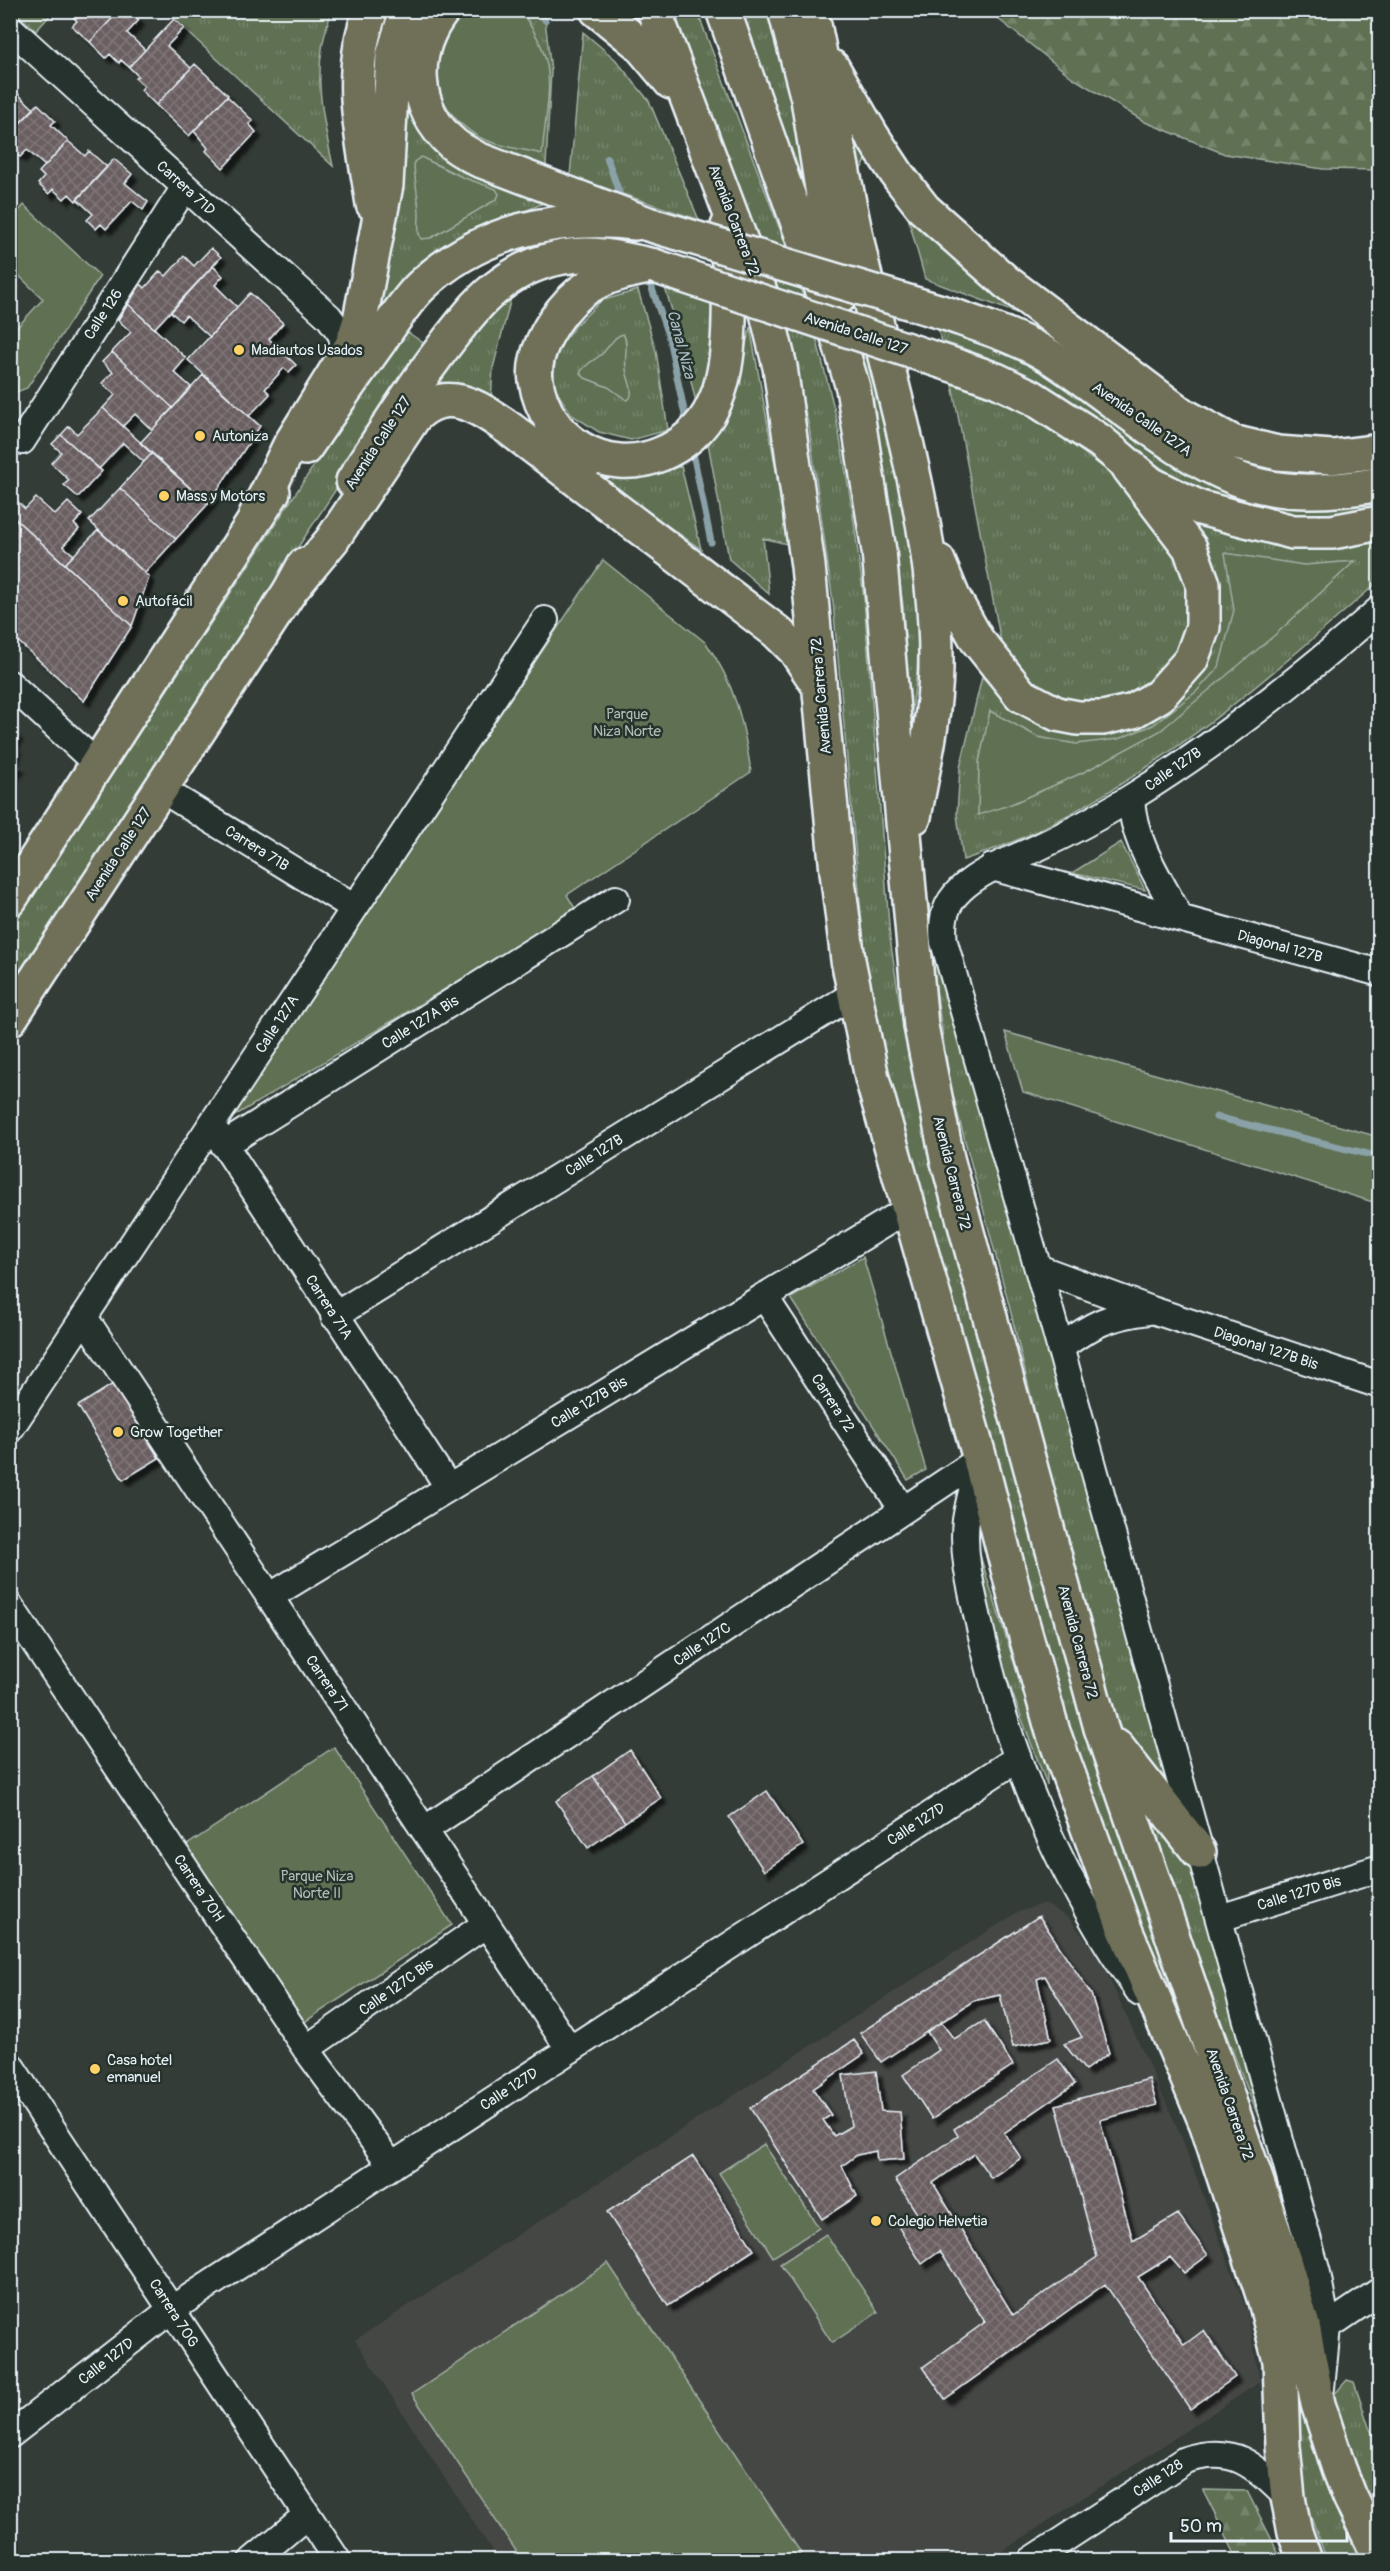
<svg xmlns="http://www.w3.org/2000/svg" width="1390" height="2571" viewBox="0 0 1390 2571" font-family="Pangolin,sans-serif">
	<defs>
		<pattern id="grass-tufts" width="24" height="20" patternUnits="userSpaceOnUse" patternTransform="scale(1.5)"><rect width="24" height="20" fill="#5e7052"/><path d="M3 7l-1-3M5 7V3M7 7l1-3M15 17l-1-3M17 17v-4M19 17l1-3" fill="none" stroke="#75856c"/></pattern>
		<pattern id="forest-firs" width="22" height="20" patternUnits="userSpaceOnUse" patternTransform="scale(1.5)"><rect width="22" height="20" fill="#5e7052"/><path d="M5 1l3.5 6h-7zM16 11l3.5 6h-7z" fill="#75856c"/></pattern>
		<pattern id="building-cross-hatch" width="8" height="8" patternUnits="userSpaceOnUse" patternTransform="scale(1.5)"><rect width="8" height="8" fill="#6b5f61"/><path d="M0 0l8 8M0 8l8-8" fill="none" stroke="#807678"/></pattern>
		<filter id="shadow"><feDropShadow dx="5.5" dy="5.5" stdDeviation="1.5" flood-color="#0009"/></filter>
	</defs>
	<rect width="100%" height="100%" fill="#343c37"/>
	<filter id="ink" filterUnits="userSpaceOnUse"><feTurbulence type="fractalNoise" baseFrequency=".0167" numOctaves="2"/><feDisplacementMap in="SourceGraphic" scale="12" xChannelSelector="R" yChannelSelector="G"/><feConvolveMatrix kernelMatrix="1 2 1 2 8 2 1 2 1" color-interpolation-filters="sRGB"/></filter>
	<g filter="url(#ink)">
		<path fill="#444644" d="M1044 1903 1069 1918 1101 1960 1179 2131 1247 2312 1260 2382 989 2560H498L355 2340 1016 1913Z"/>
		<path fill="url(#grass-tufts)" stroke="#a3b0a5" stroke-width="1.5" d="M14 11H54L36 31Z
			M165 11H332C311 64 321 112 333 166Z
			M383 11H544L551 71 544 203 498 222 412 277 374 311 373 50Z
			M670 11H697L785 243 814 329 836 416 852 507 864 599 890 938 904 1032 1042 1564 1089 1733 1193 2046 1132 1908 1068 1729 879 1036 864 946 833 603 809 427 792 358Z
			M735 11H767L794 100 809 217Z
			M583 32 615 59 649 101 699 220 570 176Z
			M818 100 908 527 919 627 917 671 910 728 903 605 885 479Z
			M906 210 938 244 1030 318 925 279Z
			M665 288 711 303C717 339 710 373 697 407L683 346Z
			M638 290 656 351 668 430 631 440 599 432 572 415 553 386 556 351 576 325 601 301Z
			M511 298 493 368 491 402 469 390 432 384 490 313Z
			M750 327 776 470 787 544 763 538 769 594 729 559 708 443C735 403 739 374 750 327Z
			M403 329 429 347 11 986V929Z
			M938 329 989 346 1044 373 1154 448 1379 498V507C1341 516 1273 518 1235 505 1161 478 1103 424 1038 382 1011 365 972 351 941 341Z
			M951 379 990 387 1057 433 1117 478 1177 553 1192 603 1186 637 1164 673 1127 699 1085 704 1045 693 1027 682 1003 653Z
			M583 466C622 478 643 481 681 466L701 549Z
			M1188 519 1249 539 1280 544 1379 537V581C1275 673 1169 765 1043 828 1018 841 990 851 963 860L957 814 960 768 982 677 1013 706 1034 717 1187 683Z
			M1121 842 1145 890 1072 873Z
			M923 900 929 902 933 933 1175 1804 1115 1727 1062 1524 1009 1305 950 1085Z
			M977 1546 1047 1766V1785C1018 1707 983 1630 977 1546Z
			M1156 1809 1193 1854 1271 2150 1140 1812Z
			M1292 2357 1339 2517 1360 2560H1327L1310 2514 1299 2474Z
			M1347 2380 1354 2382 1369 2427 1379 2446V2524L1338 2426 1332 2397Z"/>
		<path fill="url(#forest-firs)" stroke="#a3b0a5" stroke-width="1.5" d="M988 11H1379V170L1323 169 1225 154 1145 122 1073 78Z
			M1203 2490 1247 2491 1282 2560H1238Z"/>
		<path fill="#5e7052" stroke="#a3b0a5" stroke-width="1.5" d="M464 11H521C531 26 542 43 546 61 553 87 544 127 542 154 523 149 501 147 483 139 475 136 467 129 460 123 424 88 436 46 464 11Z
			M844 121 868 158 855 178Z
			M421 157 462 177 496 189 499 194 497 199 431 238 421 239C417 231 419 224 419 215 419 197 414 180 414 162Z
			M24 205 100 276 27 388 11 394V334L43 299 11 268V220Z
			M623 334C629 342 624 358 626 369 627 379 634 389 630 398L627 400 608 387 585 378 580 373C585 364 595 360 602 354 609 347 614 336 623 334Z
			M1225 553 1304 565 1355 561 1276 634 1160 731 1084 772 1009 805 978 815 979 762 990 711 1038 737 1076 744 1118 739 1153 725 1197 691 1219 667 1234 610Z
			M603 560 706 643C735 683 744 724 751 772L567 895 576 910 231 1118Z
			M1005 1032 1379 1137V1204L1023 1092Z
			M863 1257 926 1470 908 1480 791 1298Z
			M334 1747 452 1925 300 2025 184 1847Z
			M764 2144 819 2228 773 2257 719 2173Z
			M826 2234 878 2312 832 2343 780 2264Z
			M608 2263 801 2553 790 2560H522L412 2394Z"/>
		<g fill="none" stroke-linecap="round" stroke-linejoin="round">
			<path stroke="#8aa1a8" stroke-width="7" d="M541 10 545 20
				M607 158 623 204
				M648 277 669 338 687 425
				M692 448 711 542
				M1216 1117 1380 1157"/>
		</g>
		<path fill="url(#building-cross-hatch)" stroke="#e8f1f8" stroke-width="1.5" filter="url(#shadow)" d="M69 10H120L90 42 72 26 77 21 69 13Z
			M129 10 139 20 127 33 145 50 129 67 121 60 119 63 110 54 106 58 90 42 118 12 123 16Z
			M174 19 184 28 167 46 191 68 156 105 141 90 144 86 135 78 138 76 129 67Z
			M195 64 228 95 189 136 156 105Z
			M18 94 34 109 10 133V98L13 100Z
			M227 96 253 121 249 124 256 132 223 168 206 151 208 148 194 131Z
			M38 104 55 121 51 125 68 141 45 166 27 150 20 157 10 149 14 143 10 140V133Z
			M68 141 85 156 89 151 107 167 76 201 69 194 64 199 53 189 49 194 38 184 44 177 39 172Z
			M114 159 132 174 125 183 148 202 143 210 132 201 106 229 101 224 96 229 87 220 93 214 77 199Z
			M211 248 221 257 154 329 128 304 141 284 145 288 160 271 166 276 184 256 194 266Z
			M213 266 223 276 215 285 237 307 210 337 186 315 181 321 171 312Z
			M250 293 283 323 269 339 296 365 289 372 284 368 265 389 270 394 249 416 188 360Z
			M128 304 186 358 174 372 191 387 173 408 112 352 131 332 118 320Z
			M112 352 173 408 152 430 135 414 123 426 103 408 115 395 102 383 113 372 102 362Z
			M203 375 260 426 208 504 140 443Z
			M103 408 152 453 144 462 123 443 99 469 61 435 69 426 77 434Z
			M61 435 102 471 78 497 64 485 69 480 51 463 61 452 52 444Z
			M152 453 208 504 176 539 120 488Z
			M120 488 176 539 145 573 89 521Z
			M36 498 55 515 68 502 82 515 74 524 79 529 63 546 74 555 65 564 10 514V508L17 501 25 509Z
			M10 514 132 626 84 701 10 634Z
			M98 530 149 577 132 626 65 564Z
			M10 730 17 736 14 741 13 749H16L12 762 19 767 10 777Z
			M113 1384 159 1458 123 1480 78 1406Z
			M630 1750 661 1798 625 1822 593 1776Z
			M593 1776 625 1822 588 1848 556 1801Z
			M767 1791 803 1845 764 1871 729 1817Z
			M1039 1916 1091 1994 1109 2053 1085 2070 1064 2044 1082 2037 1045 1976 1037 1979 1051 2039 1013 2047 1000 1995 973 2001 881 2062 860 2033Z
			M984 2021 1013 2065 932 2119 903 2075 939 2050 927 2032 941 2022 954 2039Z
			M854 2040 864 2054 813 2089 831 2115 823 2120 834 2136 851 2126 843 2075 876 2071 881 2111 900 2112 904 2159 877 2161 876 2151 857 2155 842 2166 857 2196 822 2219 750 2108Z
			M1058 2059 1075 2084 1004 2133 1021 2158 991 2178 974 2154 933 2183 1013 2315 1097 2257 1056 2105 1149 2079 1157 2105 1100 2120 1133 2241 1178 2214 1208 2255 1184 2273 1170 2257 1138 2277 1184 2345 1204 2330 1235 2377 1190 2409 1105 2284 945 2399 923 2367 985 2322 940 2251 922 2264 899 2228 918 2215 895 2179 958 2136 954 2129Z
			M693 2156 754 2250 668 2306 607 2212Z"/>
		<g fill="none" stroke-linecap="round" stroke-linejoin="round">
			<defs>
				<path id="minor" d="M10 28 329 317 342 335 345 358
					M22 441 185 187
					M10 684 98 765
					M161 789 353 907
					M1131 798C1133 842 1160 880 1180 918
					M992 867 1380 973
					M216 1132 449 1488
					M224 1145 616 899
					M1038 1268 1152 1310 1380 1385
					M764 1296 903 1510
					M334 1316 854 994
					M84 1317 570 2050
					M1060 1348C1092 1324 1109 1316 1148 1311
					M10 1429 545 620
					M979 1462C975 1481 969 1501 966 1520 962 1553 971 1588 978 1619 1006 1752 1061 1882 1140 1993
					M269 1597 910 1208
					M10 1606 306 2049 392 2166
					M424 1830 980 1459
					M1220 1918 1380 1868
					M306 2049 486 1924
					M10 2065 337 2560
					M1327 2327 1380 2291
					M1321 2388 1327 2327 1317 2273 1049 1307 944 942C941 920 945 904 961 889 983 869 1011 860 1037 848 1069 833 1099 817 1129 799 1217 745 1302 677 1380 609
					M10 2435 172 2309 1018 1758
					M253 2560 307 2515
					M1032 2560 1185 2460C1234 2444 1254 2465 1288 2498"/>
				<path id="major" d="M948 314C982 326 1018 337 1049 356 1111 395 1175 457 1244 481 1286 496 1337 492 1380 484
					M959 367 996 380 1032 397 1100 441 1151 484 1200 508 1293 532H1332L1380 523
					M305 448C329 413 354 377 379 342 391 324 404 303 420 287 478 231 557 214 636 223
					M353 481C384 432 415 383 451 337 466 318 481 298 501 284 519 270 541 261 563 257 595 251 623 259 654 266
					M10 899 273 492
					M10 1019 290 591 304 565"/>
				<path id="highway" d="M371 10C345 75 363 139 373 204
					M443 10C410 52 412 108 453 144 460 150 469 154 477 159L648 224
					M597 10 639 44 671 82
					M654 10 765 305 780 367 808 566 837 872 848 960 872 1078 980 1459 1018 1608 1053 1732 1124 1927 1207 2125 1265 2301 1280 2361 1283 2446 1288 2498 1295 2532 1305 2560
					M723 10 838 337 853 388 879 551 921 1026 947 1158 1101 1728 1284 2261 1303 2326 1318 2404 1339 2469 1350 2497 1380 2557
					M785 10 808 99 839 297
					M811 10C829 95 843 180 862 264 893 397 938 531 936 669 935 719 923 768 914 817
					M832 67 872 136 899 177 924 209 1006 282 1181 414 1232 442 1278 453 1332 457 1380 451
					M654 266C634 270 615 273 597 282 584 288 571 300 562 311 548 329 532 357 536 381 545 440 605 478 661 454 683 445 703 428 713 406 736 361 728 278 728 226
					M256 515 290 445 352 345 360 320 386 185 393 56 407 10
					M938 561 953 597 977 640 1021 695 1057 714 1078 718H1103L1133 711 1159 696 1191 660 1203 627V584L1190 548 1129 468
					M290 591 332 540 414 417C447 384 478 407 510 429L777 632 795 650 819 686
					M1117 1747 1199 1852"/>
			</defs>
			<use href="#minor" stroke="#e8f1f8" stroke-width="30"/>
			<use href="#major" stroke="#e8f1f8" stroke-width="38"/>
			<use href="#highway" stroke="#e8f1f8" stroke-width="38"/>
			<use href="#minor" stroke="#26332d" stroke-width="26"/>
			<use href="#major" stroke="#706f59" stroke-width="33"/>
			<use href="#highway" stroke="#706f59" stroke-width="33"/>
			<defs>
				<path id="major-bridge" d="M648 224 948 314
					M654 266 959 367"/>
			</defs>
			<use href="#major-bridge" stroke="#e8f1f8" stroke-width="38" stroke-linecap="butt"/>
			<use href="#major-bridge" stroke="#706f59" stroke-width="33"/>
		</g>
	</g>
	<g fill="#ffd166" stroke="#26332d" stroke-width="2">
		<circle cx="239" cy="350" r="6"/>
		<circle cx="200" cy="436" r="6"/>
		<circle cx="164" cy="496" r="6"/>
		<circle cx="123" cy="601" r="6"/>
		<circle cx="118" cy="1432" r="6"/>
		<circle cx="95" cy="2069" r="6"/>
		<circle cx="876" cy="2221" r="6"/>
	</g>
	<g text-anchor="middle" stroke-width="5" stroke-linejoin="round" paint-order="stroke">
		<g font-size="15" fill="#e8f1f8" stroke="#26332d">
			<text transform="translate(186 188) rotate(42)" y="5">Carrera 71D</text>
			<text transform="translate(734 220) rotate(69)" y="5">Avenida Carrera 72</text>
			<text transform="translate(103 314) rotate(-57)" y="5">Calle 126</text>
			<text transform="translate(856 333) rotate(18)" y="5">Avenida Calle 127</text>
			<text transform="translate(1142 419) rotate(35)" y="5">Avenida Calle 127A</text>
			<text transform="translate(378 443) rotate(-57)" y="5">Avenida Calle 127</text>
			<text transform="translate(821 696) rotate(-95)" y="5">Avenida Carrera 72</text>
			<text transform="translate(1173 769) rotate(-35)" y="5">Calle 127B</text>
			<text transform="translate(257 848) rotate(32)" y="5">Carrera 71B</text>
			<text transform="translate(118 854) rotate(-57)" y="5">Avenida Calle 127</text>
			<text transform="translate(1280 946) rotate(15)" y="5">Diagonal 127B</text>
			<text transform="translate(420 1022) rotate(-32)" y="5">Calle 127A Bis</text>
			<text transform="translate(277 1024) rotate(-57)" y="5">Calle 127A</text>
			<text transform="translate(594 1155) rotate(-32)" y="5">Calle 127B</text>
			<text transform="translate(952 1173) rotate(76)" y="5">Avenida Carrera 72</text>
			<text transform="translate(329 1307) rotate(57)" y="5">Carrera 71A</text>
			<text transform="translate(1266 1348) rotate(18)" y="5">Diagonal 127B Bis</text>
			<text transform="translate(589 1402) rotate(-31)" y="5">Calle 127B Bis</text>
			<text transform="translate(833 1403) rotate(57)" y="5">Carrera 72</text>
			<text transform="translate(1078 1642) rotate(75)" y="5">Avenida Carrera 72</text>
			<text transform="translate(702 1644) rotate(-34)" y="5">Calle 127C</text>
			<text transform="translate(327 1683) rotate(56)" y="5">Carrera 71</text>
			<text transform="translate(916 1824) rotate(-33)" y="5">Calle 127D</text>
			<text transform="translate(199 1888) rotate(56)" y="5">Carrera 70H</text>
			<text transform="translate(1299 1893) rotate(-17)" y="5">Calle 127D Bis</text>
			<text transform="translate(396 1987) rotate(-35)" y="5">Calle 127C Bis</text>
			<text transform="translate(509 2089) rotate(-33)" y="5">Calle 127D</text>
			<text transform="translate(1230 2104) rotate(71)" y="5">Avenida Carrera 72</text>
			<text transform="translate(174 2313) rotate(57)" y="5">Carrera 70G</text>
			<text transform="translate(106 2361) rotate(-38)" y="5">Calle 127D</text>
			<text transform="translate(1158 2478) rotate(-33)" y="5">Calle 128</text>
		</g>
		<g font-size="15" fill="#e8f1f8" stroke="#26332d" text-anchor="start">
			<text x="251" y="355">Madiautos Usados</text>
			<text x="212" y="441">Autoniza</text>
			<text x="176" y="501">Mass y Motors</text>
			<text x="135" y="606">Autofácil</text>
			<text x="130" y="1437">Grow Together</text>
			<text x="107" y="2065">Casa hotel<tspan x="107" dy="17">emanuel</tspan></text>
			<text x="888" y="2226">Colegio Helvetia</text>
		</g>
		<g font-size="15" fill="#b1bdb6" stroke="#26332d">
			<text x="627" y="719">Parque<tspan x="627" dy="17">Niza Norte</tspan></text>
			<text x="317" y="1881">Parque Niza<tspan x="317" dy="17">Norte II</tspan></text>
		</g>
		<g font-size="16" font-style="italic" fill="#aabcc3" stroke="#26332d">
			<text transform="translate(682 344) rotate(75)" y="6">Canal Niza</text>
		</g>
	</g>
	<rect width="1390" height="2571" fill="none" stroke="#26332d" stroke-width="36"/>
	<rect x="18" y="18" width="1354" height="2535" fill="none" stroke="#e8f1f8" stroke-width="2" filter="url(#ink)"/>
	<path d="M1171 2532v9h176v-9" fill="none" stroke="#e8f1f8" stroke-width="3"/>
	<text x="1180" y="2532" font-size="18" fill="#e8f1f8" stroke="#26332d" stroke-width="4.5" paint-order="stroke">50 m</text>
</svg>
